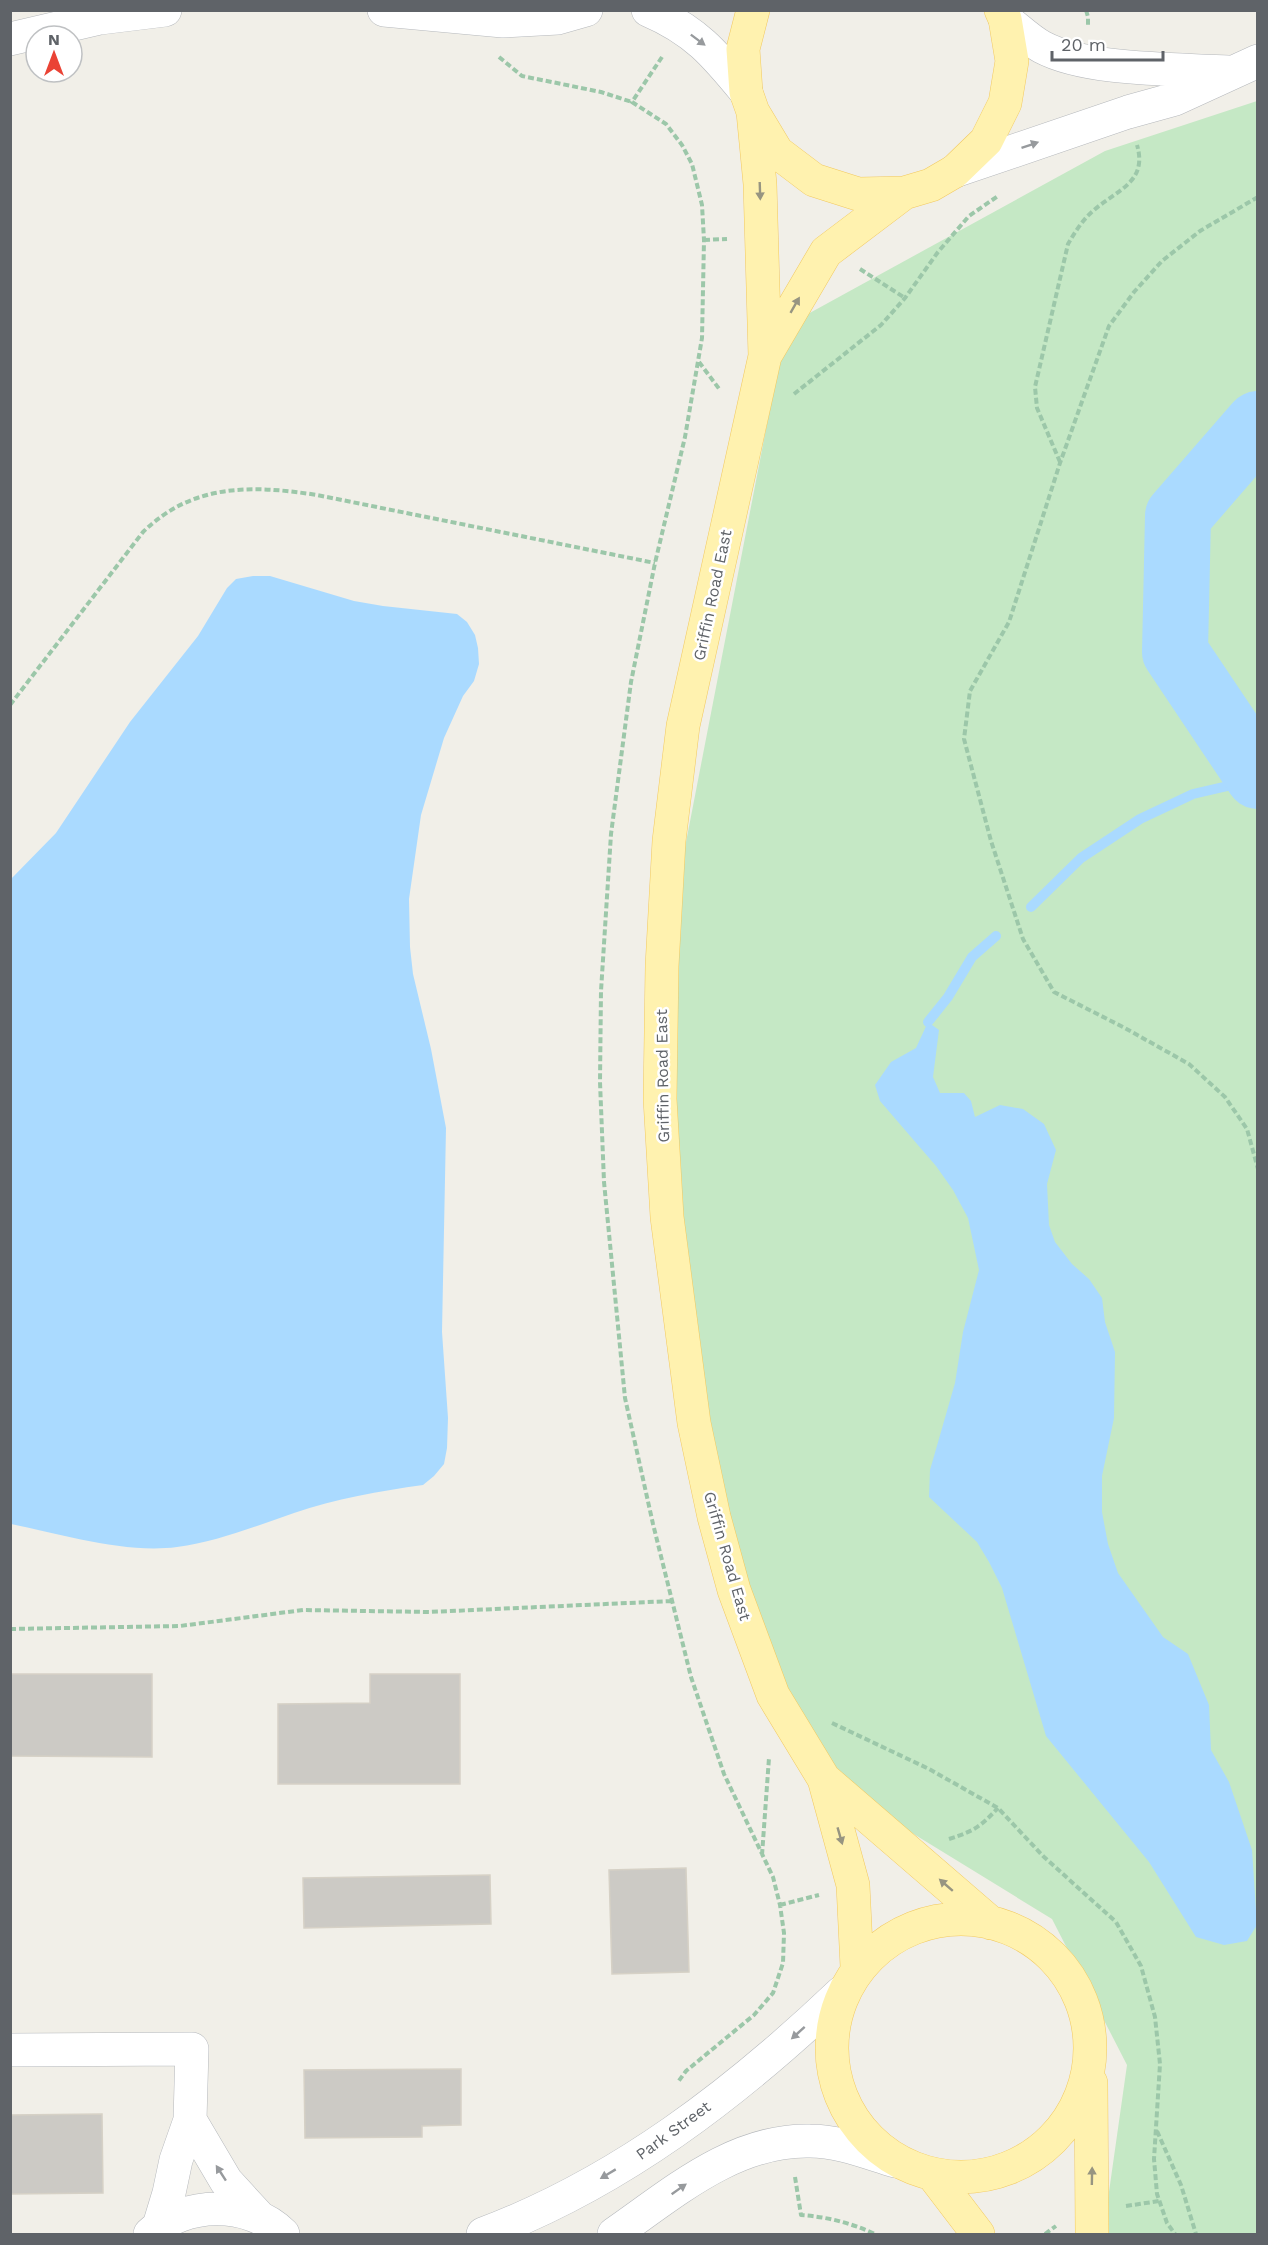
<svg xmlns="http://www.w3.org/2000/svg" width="1268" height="2245" viewBox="0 0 1268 2245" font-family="'Work Sans',sans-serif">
	<rect width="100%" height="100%" fill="#f1efe8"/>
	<path fill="#c5e8c5" d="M1257 101V2234H1103L1127 2065 1052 1919 824 1779 773 1695 694 1423 662 966 786 326 1105 151Z"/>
	<path fill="#aadaff" d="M253 576H270L354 601 383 606 457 614 467 622 475 635 478 648 479 664 474 681 463 696 444 738 421 815 409 899 410 947 413 974 431 1049 446 1128 442 1332 448 1418 447 1448 444 1464 434 1476 423 1485C380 1491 335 1499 294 1513 256 1526 217 1542 177 1547 125 1554 61 1534 11 1524V879L56 833 130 722 198 636 227 588 236 579Z
		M928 1022 939 1030 933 1077 940 1093H964L971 1101 975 1117 1000 1105 1023 1109 1044 1124 1056 1150 1047 1184 1049 1225 1055 1242 1072 1264 1089 1279 1102 1298 1105 1322 1115 1352 1114 1418 1102 1476V1512L1108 1544 1118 1573 1163 1637 1188 1654 1209 1705 1211 1750 1229 1782 1252 1850 1257 1925 1247 1941 1224 1945 1196 1937 1149 1862 1046 1736 1002 1588 989 1562 977 1542 929 1497 930 1470 955 1383 963 1332 979 1270 968 1218 953 1190 936 1166 880 1101 875 1085 891 1062 916 1048Z"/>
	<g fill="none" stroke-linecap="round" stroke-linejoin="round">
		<path stroke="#aadaff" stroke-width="10" d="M1031 907 1081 858 1140 819 1193 794 1258 779
			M928 1022 948 997 972 957 996 936"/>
		<path stroke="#aadaff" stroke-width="66" d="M1258 424 1178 516 1175 652 1258 776"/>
	</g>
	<path fill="#cccac5" stroke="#d6d1c6" stroke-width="1.5" d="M10 1674H152V1757L10 1756Z
		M370 1674H460V1784H278V1704L370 1703Z
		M686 1868 689 1972 612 1974 609 1870Z
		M490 1875 491 1924 304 1928 303 1878Z
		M461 2069V2125L422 2126V2137L305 2138 304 2070Z
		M102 2114 103 2193 10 2194V2115Z"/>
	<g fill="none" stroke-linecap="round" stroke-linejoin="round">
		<defs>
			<path id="minor" d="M384 10 503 21 558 18 586 10
				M648 10C695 30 715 54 746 92
				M1005 19C1017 28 1029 40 1042 47 1087 71 1176 69 1228 72
				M10 39 100 18 165 10
				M955 171 1128 112 1175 99 1258 61
				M10 2050 192 2049 190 2120 176 2160 169 2193 159 2226
				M190 2120 226 2181 259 2217
				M150 2234C184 2201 249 2200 283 2234
				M483 2234C619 2183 736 2093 841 1993
				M614 2234C672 2194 734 2139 810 2141 839 2141 868 2153 895 2161"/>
			<path id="major" d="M753 10 743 49 746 92 753 112 777 152 814 180 858 194 904 193 931 185 955 171 986 141 1005 103 1012 61 1005 19 1001 10
				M753 112 760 184 765 356 683 726 669 841 662 966 660 1099 667 1217 694 1423 714 1517 734 1590 773 1695 824 1779 853 1885 857 1967
				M765 356 826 252 904 193
				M824 1779 991 1923
				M832 2048a129 129 0 1 1 258 0a129 129 0 1 1-258 0Z
				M1091 2083 1092 2234
				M933 2175 978 2234"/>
		</defs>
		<use href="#minor" stroke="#b5b8bc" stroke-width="34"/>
		<use href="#major" stroke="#f2c960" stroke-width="34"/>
		<path stroke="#9cc7a9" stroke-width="4" stroke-dasharray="6 3" stroke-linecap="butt" d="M1086 10 1088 17V27
			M499 57 522 76 601 92 632 102
			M662 57 632 102 666 124 682 145 692 164 702 205 704 240 702 338 685 437 655 563 631 682 611 834 601 991 600 1082 604 1182 625 1398 653 1524 691 1677 724 1774 773 1877 780 1905 784 1933 783 1963 773 1993 754 2015 686 2071 678 2082
			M1258 197 1200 231 1162 261 1134 292 1109 326 1060 463 1009 622 970 691 964 739 991 841 1023 939 1054 992 1123 1027 1189 1064 1225 1097 1247 1129 1258 1169
			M704 240 727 239
			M860 269 905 298
			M699 362 720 390
			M794 394 881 325 905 298 938 252 969 216 998 196
			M1060 462 1037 408 1035 387 1068 244C1075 232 1083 219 1094 210 1117 190 1148 182 1137 145
			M10 705 143 532C193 483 252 485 317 495L655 563
			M10 1629 180 1626 303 1610 429 1612 672 1601
			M832 1723 929 1769 998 1808 1043 1856 1116 1922 1141 1966 1155 2017 1160 2064 1154 2159 1157 2194 1167 2223 1175 2234
			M949 1839C974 1831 980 1827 998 1808
			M762 1855 769 1758
			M780 1905 819 1895
			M1157 2131 1181 2185 1196 2234
			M795 2177 801 2215C828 2217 851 2223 875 2234
			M1126 2206 1159 2201
			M1045 2234 1056 2226"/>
		<use href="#minor" stroke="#fff" stroke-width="33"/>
		<use href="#major" stroke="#fff2af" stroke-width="33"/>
	</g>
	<defs><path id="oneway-solid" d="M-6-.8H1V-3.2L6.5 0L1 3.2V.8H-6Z" transform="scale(1.5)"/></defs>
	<g fill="#979a9d">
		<use href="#oneway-solid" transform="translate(698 40) rotate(37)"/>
		<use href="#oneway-solid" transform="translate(1030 145) rotate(-19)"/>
		<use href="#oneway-solid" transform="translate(798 2033) rotate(138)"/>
		<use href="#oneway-solid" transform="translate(221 2173) rotate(-123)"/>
		<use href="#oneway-solid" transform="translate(608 2174) rotate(149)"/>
		<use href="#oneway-solid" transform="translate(679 2189) rotate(-35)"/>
	</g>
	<g fill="#979581">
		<use href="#oneway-solid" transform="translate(760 191) rotate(88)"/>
		<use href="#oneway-solid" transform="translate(795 305) rotate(-60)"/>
		<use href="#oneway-solid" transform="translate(840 1836) rotate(74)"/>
		<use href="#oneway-solid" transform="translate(946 1885) rotate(-139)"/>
		<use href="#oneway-solid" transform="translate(1092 2176) rotate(-89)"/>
	</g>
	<g text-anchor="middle" stroke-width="5" stroke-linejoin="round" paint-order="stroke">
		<g font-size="16" fill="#5f6368" stroke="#fff">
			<text transform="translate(712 595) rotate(-78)" y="6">Griffin Road East</text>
			<text transform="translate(662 1076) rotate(-91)" y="6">Griffin Road East</text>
			<text transform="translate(728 1556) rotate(74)" y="6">Griffin Road East</text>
			<text transform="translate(673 2130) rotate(-36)" y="6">Park Street</text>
		</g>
	</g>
	<rect width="1268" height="2245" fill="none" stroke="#5f6368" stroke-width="24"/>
	<g transform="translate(54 54)"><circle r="28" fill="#ffffff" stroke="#bfc1c3" stroke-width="1.5"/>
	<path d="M0-4.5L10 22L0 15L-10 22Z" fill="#ea4335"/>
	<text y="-9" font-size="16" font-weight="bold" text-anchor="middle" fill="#5f6368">N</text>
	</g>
	<path d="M1052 51v9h111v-9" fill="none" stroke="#5f6368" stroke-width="3"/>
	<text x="1061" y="51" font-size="18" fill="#5f6368" stroke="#ffffff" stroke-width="4.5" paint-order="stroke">20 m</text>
</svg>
